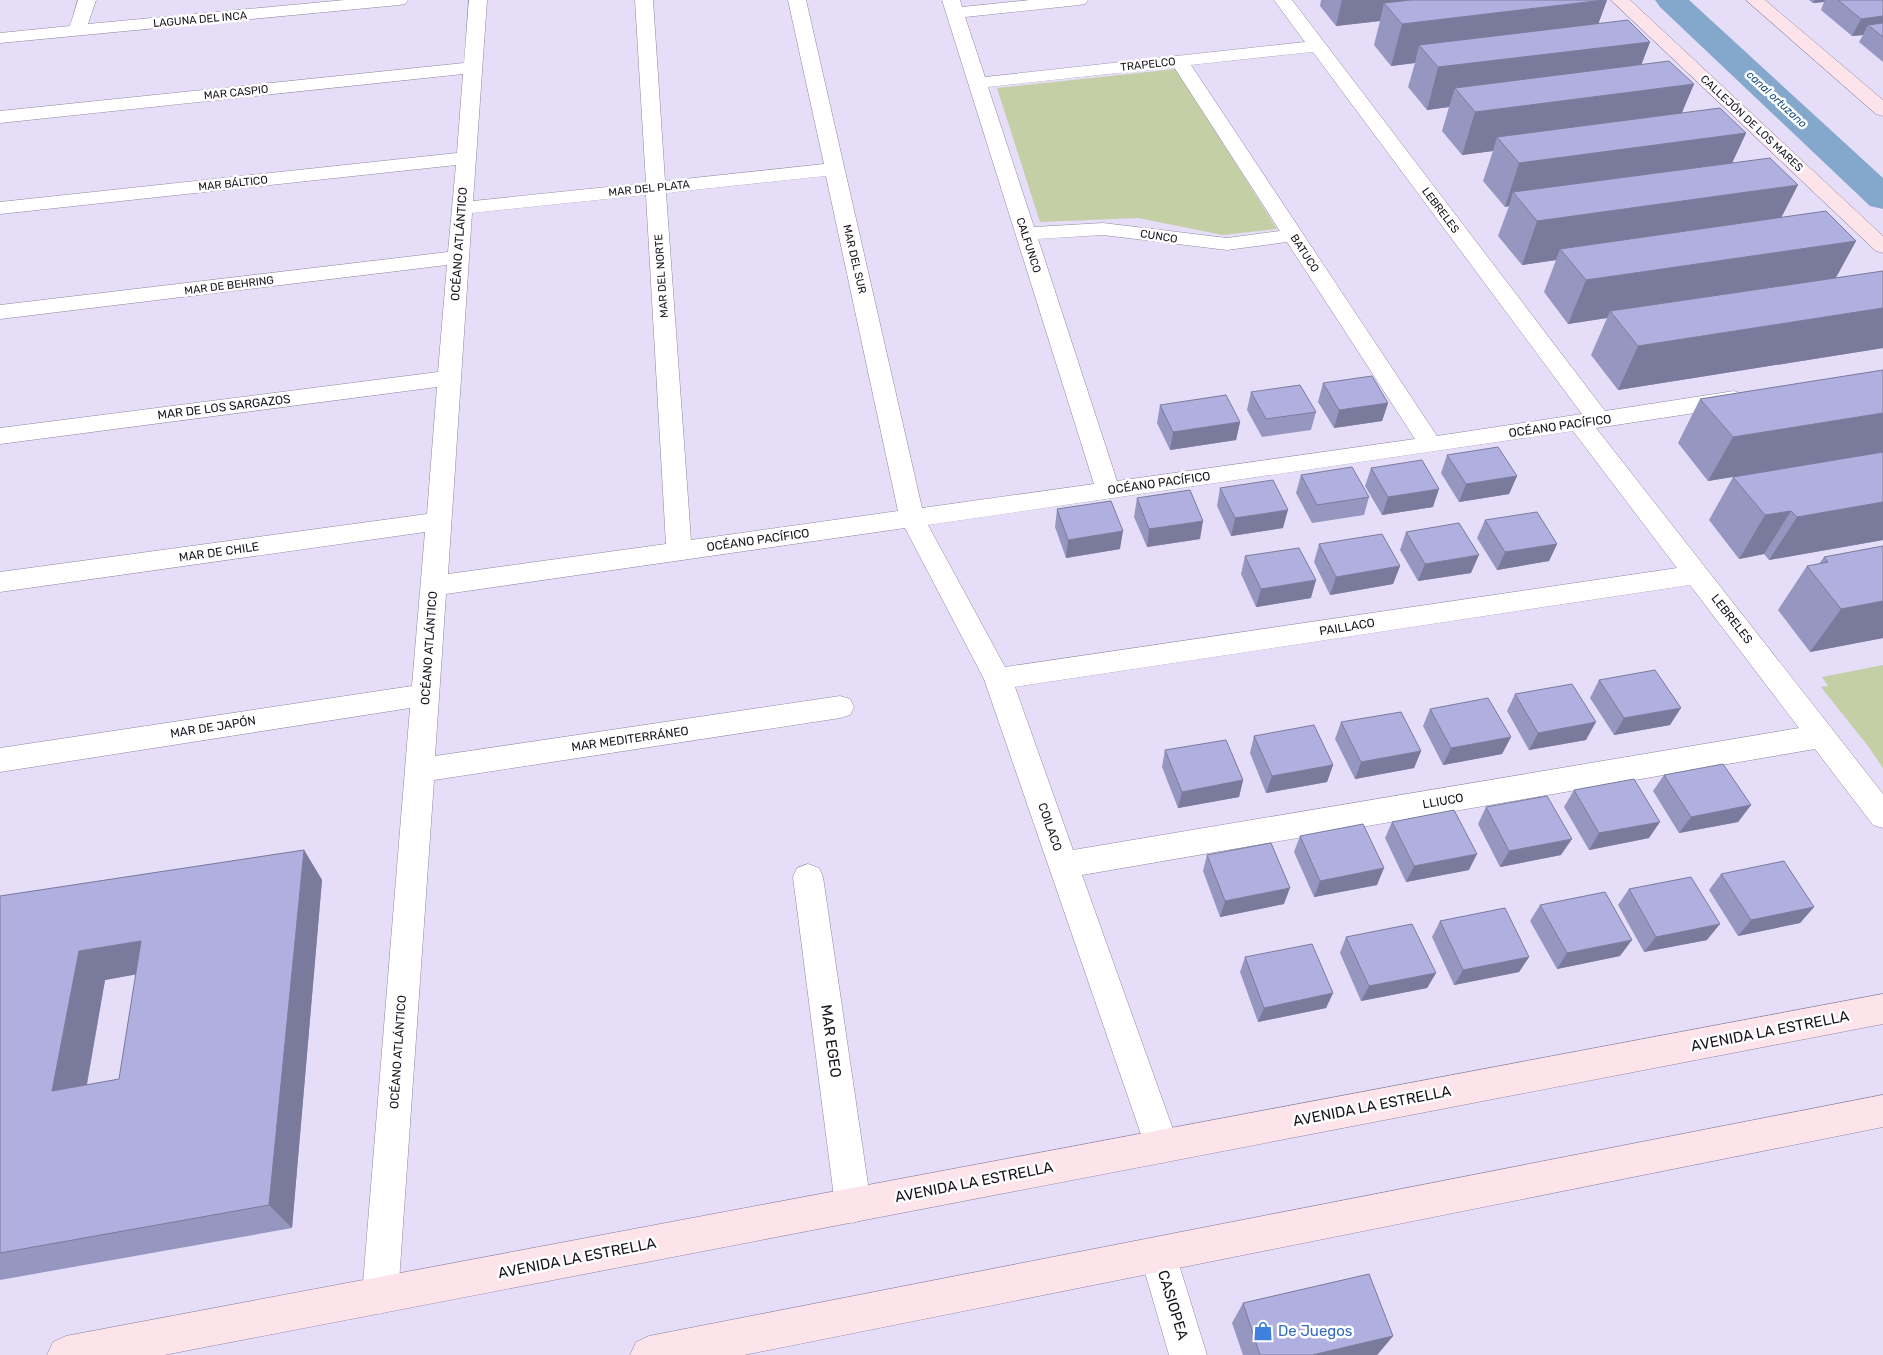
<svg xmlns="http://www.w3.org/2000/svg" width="1883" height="1355" viewBox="0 0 1883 1355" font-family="Rubik,sans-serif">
	<rect width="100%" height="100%" fill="#e6ddf8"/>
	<path fill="#c5cfa5" d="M1176 69 1277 229 1223 235 1138 218 1040 222 997 88Z
		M1883 665V768L1868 746 1821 687 1828 686 1822 677Z"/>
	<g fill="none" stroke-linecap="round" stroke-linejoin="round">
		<path fill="#83a8cc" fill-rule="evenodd" d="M1655 0H1689L1883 178V209L1870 206 1660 7Z"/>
		<defs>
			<path id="street" d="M78 0H96L88 24 345 0H408L405 4 399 5 0 43V33L70 26Z
				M469 0H487L473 201 646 183 635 0H653L665 181 824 164 788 0H806L922 508 1094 484 942 0H960L962 7 1030 0H1088L1085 4 1079 5 965 17 985 77 1305 42 1274 0H1292L1605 411 1734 391 1742 394 1746 399 1742 404 1734 407 1596 428 1883 794V828L1873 825 1815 749 1082 875 1179 1146 1174 1158 1162 1163 1150 1158 1145 1146 984 679 905 528 446 594 435 756 840 696 850 699 854 707 850 715 840 718 434 780 398 1296 393 1309 380 1314 367 1309 362 1296 410 708 0 772V748L412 686 425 532 0 592V572L427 514 437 387 0 444V428L438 372 447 265 0 319V305L448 252 456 165 0 214V202L457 153 463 74 0 123V111L464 63ZM1313 52 1582 414 1437 436 1191 65ZM1174 67 1280 231 1227 238 1103 223 1034 227 988 87ZM826 176 898 511 691 540 666 193ZM646 195 666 544 448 574 472 213ZM1103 235 1227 250 1287 242 1415 439 1117 481 1038 239ZM1573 431 1677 568 1005 667 928 525ZM1690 585 1799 728 1073 850 1015 687Z
				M808 864 819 868 823 877 871 1205 866 1218 853 1223 840 1218 835 1205 793 877 797 868Z
				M1158 1237 1171 1242 1176 1255 1207 1355H1169L1140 1255 1145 1242Z"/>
			<path id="secondary" d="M1611 0H1630L1883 236V253L1876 251Z
				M1746 0H1765L1883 100V116L1876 114Z
				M1883 994V1024L164 1355H47L53 1342 66 1336Z
				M1883 1095V1127L744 1355H630L636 1342 649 1336Z"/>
		</defs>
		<use href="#street" stroke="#9087a0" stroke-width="1"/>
		<use href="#secondary" stroke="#9087a0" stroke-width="1"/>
		<use href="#street" fill="#fff" fill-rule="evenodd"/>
		<use href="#secondary" fill="#fde3ea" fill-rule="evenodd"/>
	</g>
	<path fill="#9697c0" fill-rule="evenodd" d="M1321 0H1607L1598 24 1650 42 1641 65 1694 84 1681 113 1746 133 1732 163 1781 217 1856 241 1835 278 1883 271V348L1618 390 1591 355 1607 318 1568 324 1544 292 1556 260 1522 265 1498 236 1509 206 1505 207 1483 181 1493 151 1462 155 1442 131 1449 107 1427 110 1408 87 1415 63 1391 66 1374 45 1380 21 1336 26 1320 6Z
		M1809 0H1883V62L1859 42 1863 35 1852 36 1821 10 1824 2 1813 3Z
		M1883 370V540L1769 560 1764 554 1739 559 1709 520 1733 477 1708 481 1678 443 1700 399Z
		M1323 383 1388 403 1382 421 1334 428 1318 402Z
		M1251 392 1316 412 1311 430 1262 437 1247 410Z
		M1160 405 1240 422 1236 440 1170 450 1157 423Z
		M1447 455 1517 476 1509 494 1459 502 1441 473Z
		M1371 468 1433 507 1382 515 1365 486Z
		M1301 475 1369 497 1364 515 1312 523 1296 493Z
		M1220 488 1283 528 1231 536 1217 506Z
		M1137 498 1200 539 1147 547 1134 517Z
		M1057 509 1120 549 1066 558 1055 527Z
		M1485 520 1557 544 1549 561 1497 570 1477 538Z
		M1406 532 1471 573 1418 581 1400 550Z
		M1319 544 1400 566 1393 584 1330 595 1314 562Z
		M1883 546V638L1810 652 1778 610 1807 566 1819 564 1824 557Z
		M1245 556 1311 598 1256 607 1241 574Z
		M1599 680 1670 725 1614 735 1590 698Z
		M1515 694 1586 740 1529 750 1507 711Z
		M1430 709 1511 737 1502 754 1443 765 1423 726Z
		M1341 722 1421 751 1414 768 1355 779 1335 739Z
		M1254 736 1333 765 1327 782 1266 793 1250 753Z
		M1165 750 1243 780 1239 797 1178 808 1162 767Z
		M1664 775 1751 805 1738 822 1679 833 1653 791Z
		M1574 790 1649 838 1589 850 1564 807Z
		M1486 807 1561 855 1500 867 1478 824Z
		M1392 822 1469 870 1406 882 1385 838Z
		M1300 836 1377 885 1314 897 1294 852Z
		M304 850 322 880 292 1228 0 1280V896ZM136 974 119 1079 87 1085 105 980Z
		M1207 855 1284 904 1220 917 1203 871Z
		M1721 874 1814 907 1800 923 1738 936 1709 890Z
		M1629 889 1707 940 1644 952 1618 905Z
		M1540 905 1620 956 1557 969 1530 921Z
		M1440 921 1529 957 1519 972 1454 985 1432 937Z
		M1346 937 1436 973 1427 988 1361 1001 1340 953Z
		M1245 957 1333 993 1326 1008 1258 1022 1240 972Z
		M1243 1303 1393 1336 1377 1355H1243L1232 1323Z"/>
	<path fill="#7a7b9c" d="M1342 0H1552L1384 3 1380 21 1336 26Z
		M1607 0 1592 41 1419 45 1415 63 1391 66 1402 24Z
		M1815 0H1825L1824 2 1813 3Z
		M1883 16V32L1868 25 1863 35 1852 36 1861 19Z
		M1650 42 1634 84 1455 88 1449 107 1427 110 1438 67Z
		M1694 84 1676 127 1497 137 1493 151 1462 155 1475 112Z
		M1746 133 1726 176 1513 192 1509 206 1505 207 1519 163Z
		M1798 185 1776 228 1560 249 1556 260 1522 265 1537 221Z
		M1856 241 1832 285 1610 311 1607 318 1568 324 1586 280Z
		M1883 308V348L1618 390 1638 346Z
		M1388 403 1382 421 1334 428 1339 410Z
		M1883 413V452L1708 481 1733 437Z
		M1240 422 1236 440 1170 450 1173 432Z
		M1517 476 1509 494 1459 502 1466 484Z
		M1439 489 1433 507 1382 515 1388 497Z
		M1883 502V540L1769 560 1797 517Z
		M1288 510 1283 528 1231 536 1235 518Z
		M1791 511 1764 554 1739 559 1765 515Z
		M1203 521 1200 539 1147 547 1149 529Z
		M1123 531 1120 549 1066 558 1068 540Z
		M1557 544 1549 561 1497 570 1505 552Z
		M1479 555 1471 573 1418 581 1425 564Z
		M1400 566 1393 584 1330 595 1336 577Z
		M1316 580 1311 598 1256 607 1261 589Z
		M1883 601V638L1810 652 1841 609Z
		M1681 708 1670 725 1614 735 1624 718Z
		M1596 722 1586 740 1529 750 1538 733Z
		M1511 737 1502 754 1443 765 1451 748Z
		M1421 751 1414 768 1355 779 1361 762Z
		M1333 765 1327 782 1266 793 1272 776Z
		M1243 780 1239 797 1178 808 1182 792Z
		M1751 805 1738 822 1679 833 1691 817Z
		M1660 822 1649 838 1589 850 1599 833Z
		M1572 839 1561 855 1500 867 1509 851Z
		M304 850 322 880 292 1228 269 1205Z
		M1477 854 1469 870 1406 882 1414 866Z
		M1384 868 1377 885 1314 897 1320 881Z
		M1290 888 1284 904 1220 917 1225 901Z
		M1814 907 1800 923 1738 936 1751 920Z
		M1720 924 1707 940 1644 952 1656 937Z
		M1632 940 1620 956 1557 969 1567 953Z
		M141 941 166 969 105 980 81 1116 52 1091 79 951Z
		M1529 957 1519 972 1454 985 1463 970Z
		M1436 973 1427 988 1361 1001 1369 986Z
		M1333 993 1326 1008 1258 1022 1264 1008Z
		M1393 1336 1377 1355H1312Z"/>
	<path fill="#afb0df" stroke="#7a7b9c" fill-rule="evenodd" d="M1411 0H1604L1402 24 1384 3Z
		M1838 0H1883V16L1861 19Z
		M1628 20 1650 42 1438 67 1419 45Z
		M1883 23V37L1868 25Z
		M1669 61 1694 84 1475 112 1455 88Z
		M1720 108 1746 133 1519 163 1497 137Z
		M1770 158 1798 185 1537 221 1513 192Z
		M1826 211 1856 241 1586 280 1560 249Z
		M1883 271V308L1638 346 1610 311Z
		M1883 370V413L1733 437 1700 399Z
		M1372 376 1388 403 1339 410 1323 383Z
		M1300 385 1316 412 1266 419 1251 392Z
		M1226 395 1240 422 1173 432 1160 405Z
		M1498 447 1517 476 1466 484 1447 455Z
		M1883 452V502L1797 517 1791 511 1765 515 1733 477Z
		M1422 460 1439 489 1388 497 1371 468Z
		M1352 467 1369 497 1317 505 1301 475Z
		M1273 480 1288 510 1235 518 1220 488Z
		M1190 490 1203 521 1149 529 1137 498Z
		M1111 501 1123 531 1068 540 1057 509Z
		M1537 512 1557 544 1505 552 1485 520Z
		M1459 523 1479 555 1425 564 1406 532Z
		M1382 534 1400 566 1336 577 1319 544Z
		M1883 546V601L1841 609 1807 566 1828 562 1824 557Z
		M1299 548 1316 580 1261 589 1245 556Z
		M1655 670 1681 708 1624 718 1599 680Z
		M1572 684 1596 722 1538 733 1515 694Z
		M1488 698 1511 737 1451 748 1430 709Z
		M1401 712 1421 751 1361 762 1341 722Z
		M1314 725 1333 765 1272 776 1254 736Z
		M1226 740 1243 780 1182 792 1165 750Z
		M1723 764 1751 805 1691 817 1664 775Z
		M1634 779 1660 822 1599 833 1574 790Z
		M1547 796 1572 839 1509 851 1486 807Z
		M1454 810 1477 854 1414 866 1392 822Z
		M1363 824 1384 868 1320 881 1300 836Z
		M1271 843 1290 888 1225 901 1207 855Z
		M304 850 269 1205 0 1253V896ZM141 941 119 1079 52 1091 79 951Z
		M1784 861 1814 907 1751 920 1721 874Z
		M1691 877 1720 924 1656 937 1629 889Z
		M1605 892 1632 940 1567 953 1540 905Z
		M1505 908 1529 957 1463 970 1440 921Z
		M1412 924 1436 973 1369 986 1346 937Z
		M1312 944 1333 993 1264 1008 1245 957Z
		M1369 1274 1393 1336 1312 1355H1260L1243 1303Z"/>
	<defs>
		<symbol id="shop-bare" viewBox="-9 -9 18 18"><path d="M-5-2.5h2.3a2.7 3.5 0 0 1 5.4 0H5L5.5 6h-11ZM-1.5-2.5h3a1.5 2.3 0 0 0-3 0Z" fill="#3f7fe0" stroke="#fff" stroke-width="2.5" paint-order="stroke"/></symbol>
	</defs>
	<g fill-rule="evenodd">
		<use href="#shop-bare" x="1249" y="1317" width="28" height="28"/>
	</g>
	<g text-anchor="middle" stroke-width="5" stroke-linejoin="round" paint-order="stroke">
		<g font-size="11" fill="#19151f" stroke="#fff">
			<text transform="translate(200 19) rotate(-5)" y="4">LAGUNA DEL INCA</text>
			<text transform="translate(1148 64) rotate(-6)" y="4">TRAPELCO</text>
			<text transform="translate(236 92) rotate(-6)" y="4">MAR CASPIO</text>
			<text transform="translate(1752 123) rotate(43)" y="4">CALLEJÓN DE LOS MARES</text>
			<text transform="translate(233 183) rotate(-6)" y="4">MAR BÁLTICO</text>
			<text transform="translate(649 188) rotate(-6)" y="4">MAR DEL PLATA</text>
			<text transform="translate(1441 210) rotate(53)" y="4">LEBRELES</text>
			<text transform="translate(1159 236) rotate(9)" y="4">CUNCO</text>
			<text transform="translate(1029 245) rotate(72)" y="4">CALFUNCO</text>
			<text transform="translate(1305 253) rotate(57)" y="4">BATUCO</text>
			<text transform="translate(855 259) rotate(77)" y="4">MAR DEL SUR</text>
			<text transform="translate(661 276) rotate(-94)" y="4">MAR DEL NORTE</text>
			<text transform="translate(229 285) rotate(-7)" y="4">MAR DE BEHRING</text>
		</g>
		<g font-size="11" font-style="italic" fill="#184f7e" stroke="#fff">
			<text transform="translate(1777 99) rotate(43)" y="4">canal ortuzano</text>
		</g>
		<g font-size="12" fill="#19151f" stroke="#fff">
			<text transform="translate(459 244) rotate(-86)" y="4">OCÉANO ATLÁNTICO</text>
			<text transform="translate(224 407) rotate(-7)" y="4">MAR DE LOS SARGAZOS</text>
			<text transform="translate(1560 426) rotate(-8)" y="4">OCÉANO PACÍFICO</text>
			<text transform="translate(1159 483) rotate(-8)" y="4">OCÉANO PACÍFICO</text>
			<text transform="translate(758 540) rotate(-8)" y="4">OCÉANO PACÍFICO</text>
			<text transform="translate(219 552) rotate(-8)" y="4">MAR DE CHILE</text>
			<text transform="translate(1732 619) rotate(52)" y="4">LEBRELES</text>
			<text transform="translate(1347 627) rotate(-9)" y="4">PAILLACO</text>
			<text transform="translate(429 648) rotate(-86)" y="4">OCÉANO ATLÁNTICO</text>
			<text transform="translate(213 727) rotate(-9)" y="4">MAR DE JAPÓN</text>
			<text transform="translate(630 739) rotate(-8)" y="4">MAR MEDITERRÁNEO</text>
			<text transform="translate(1443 801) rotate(-10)" y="4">LLIUCO</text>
			<text transform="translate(1050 827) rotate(71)" y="4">COILACO</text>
			<text transform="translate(398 1052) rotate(-86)" y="4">OCÉANO ATLÁNTICO</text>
		</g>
		<g font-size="15" fill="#19151f" stroke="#fff">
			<text transform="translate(1770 1031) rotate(-11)" y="5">AVENIDA LA ESTRELLA</text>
			<text transform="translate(831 1041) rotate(82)" y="5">MAR EGEO</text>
			<text transform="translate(1372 1106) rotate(-11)" y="5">AVENIDA LA ESTRELLA</text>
			<text transform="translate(974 1182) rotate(-11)" y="5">AVENIDA LA ESTRELLA</text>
			<text transform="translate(577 1258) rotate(-11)" y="5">AVENIDA LA ESTRELLA</text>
			<text transform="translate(1173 1305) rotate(73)" y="5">CASIOPEA</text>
		</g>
		<g font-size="15" fill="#366cbe" stroke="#fff" text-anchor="start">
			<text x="1278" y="1336">De Juegos</text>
		</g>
	</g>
</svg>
